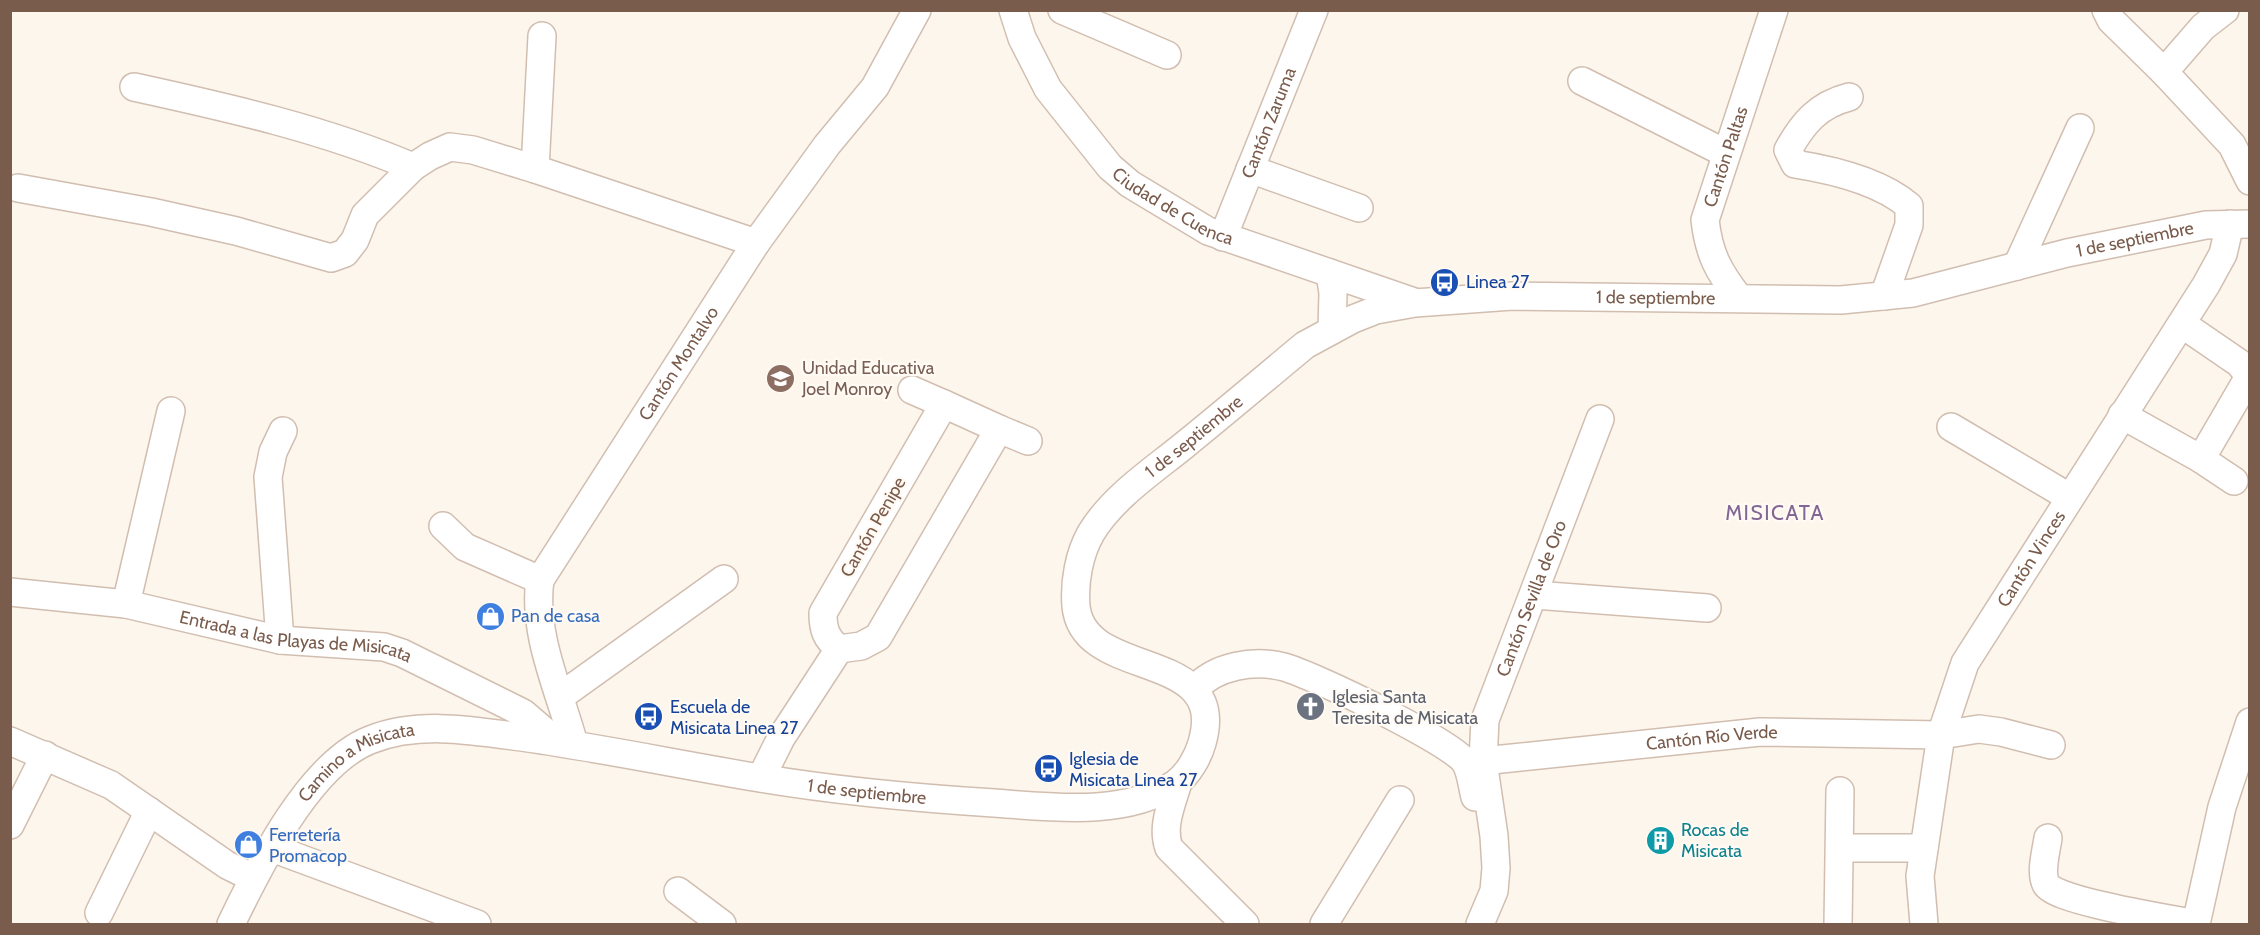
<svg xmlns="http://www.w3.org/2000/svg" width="2260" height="935" viewBox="0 0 2260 935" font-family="Cabin,sans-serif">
	<rect width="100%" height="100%" fill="#fdf6ec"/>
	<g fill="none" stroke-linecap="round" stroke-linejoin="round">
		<defs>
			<g id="minor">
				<path id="s1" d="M1013 10 1022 38 1048 89 1110 167 1130 184 1208 231 1414 302"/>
				<path d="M1062 10 1167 55"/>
				<path d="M2106 10 2111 20 2164 72"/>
				<path d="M2225 10 2203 27 2164 72 2232 145 2250 181"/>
				<path d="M1582 81 1725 153"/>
				<path d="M134 87C230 108 323 129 413 167"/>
				<path d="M1849 97C1818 105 1803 123 1788 150L1795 164C1833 170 1880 181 1909 206V225L1884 296"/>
				<path d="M535 169 542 36"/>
				<path d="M1250 169 1359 208"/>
				<path d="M18 188 151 212 236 231 331 258 345 253 355 240 365 215 413 167 430 156 450 147 473 150 535 169 756 243"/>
				<path id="s2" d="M1223 237 1314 10"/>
				<path d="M2017 266 2080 128"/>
				<path d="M1330 273 1333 293 1332 330"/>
				<path id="s3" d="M1739 298C1718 271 1709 254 1705 220L1774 10"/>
				<path d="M2182 324 2239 363 2246 372 2247 380 2201 459"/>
				<path d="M912 390 944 404"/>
				<path d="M944 404 999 429 878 637 861 646 839 649C826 638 823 630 823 613Z"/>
				<path d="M2122 415 2201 459 2234 481"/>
				<path d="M1951 427 2069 497"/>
				<path d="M999 429 1028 441"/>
				<path d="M443 526 465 547 540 580"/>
				<path id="s4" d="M10 592 126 604 280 640 384 647 402 653 523 713 557 742"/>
				<path d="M1535 595 1707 608"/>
				<path d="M126 604 171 411"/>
				<path d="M280 640 268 477 273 452 283 431"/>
				<path d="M1195 689C1215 666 1254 659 1284 667 1313 675 1450 741 1465 762 1471 771 1472 786 1475 797"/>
				<path d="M561 696 724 579"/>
				<path d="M10 741 111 785 227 865 253 878"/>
				<path id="s5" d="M574 744C560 692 532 634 540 580L756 243 827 145 875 87 917 10"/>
				<path id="s6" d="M1483 761 1760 732 1941 735 1979 729 2001 732 2051 745"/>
				<path d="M761 778 781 738 839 649"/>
				<path d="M1178 782C1172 804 1161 826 1169 848L1245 924"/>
				<path d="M10 825 45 755"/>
				<path d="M2048 838C2046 852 2040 872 2046 884 2054 901 2172 919 2196 924"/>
				<path d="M272 848 477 924"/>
				<path d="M1840 848H1924"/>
				<path d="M678 891 722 924"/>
				<path d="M99 913 149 811"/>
				<path id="s7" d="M231 924C258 868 309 764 370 740 420 720 476 731 528 738 605 749 682 765 760 778 837 791 915 798 994 803 1051 807 1124 817 1175 784 1188 775 1198 757 1202 743 1230 646 1083 682 1076 606 1074 582 1079 554 1091 533 1112 498 1151 472 1182 447 1224 413 1264 379 1305 345L1353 319 1376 310 1415 303 1512 296 1841 300 1913 293 2067 253 2206 225 2250 224"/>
				<path d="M1324 924 1400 800"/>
				<path id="s8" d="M1480 924 1494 891 1496 868 1494 836 1483 761 1485 720 1600 419"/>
				<path d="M1838 924 1840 791"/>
				<path id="s9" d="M1924 924 1920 876 1941 735 1965 663 2206 285 2223 254 2230 224"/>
				<path d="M2196 924 2222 807 2250 722"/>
			</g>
		</defs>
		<use href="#minor" stroke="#d1beb0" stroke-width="30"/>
		<use href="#minor" stroke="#fff" stroke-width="27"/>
	</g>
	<defs>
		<symbol id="bus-disc" viewBox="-11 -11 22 22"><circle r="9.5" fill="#1a4fb4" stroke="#fffaf3"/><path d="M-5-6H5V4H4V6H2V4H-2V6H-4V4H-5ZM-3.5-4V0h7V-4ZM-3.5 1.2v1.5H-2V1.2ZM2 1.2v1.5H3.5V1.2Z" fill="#fff"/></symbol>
		<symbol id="school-disc" viewBox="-11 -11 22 22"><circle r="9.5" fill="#8d6e63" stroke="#fffaf3"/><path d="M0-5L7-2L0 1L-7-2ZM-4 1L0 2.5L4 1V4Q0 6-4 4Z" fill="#fff"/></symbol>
		<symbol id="shop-disc" viewBox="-11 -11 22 22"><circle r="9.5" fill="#3f7fe0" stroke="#fffaf3"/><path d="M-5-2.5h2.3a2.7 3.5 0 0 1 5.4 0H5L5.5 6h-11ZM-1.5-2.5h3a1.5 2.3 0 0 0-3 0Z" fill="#fff"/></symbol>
		<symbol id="church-disc" viewBox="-11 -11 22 22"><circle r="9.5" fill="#6b7280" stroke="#fffaf3"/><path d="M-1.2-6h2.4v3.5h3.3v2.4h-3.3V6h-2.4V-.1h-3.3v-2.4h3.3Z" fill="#fff"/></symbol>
		<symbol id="building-disc" viewBox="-11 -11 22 22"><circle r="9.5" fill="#0f9aa8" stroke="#fffaf3"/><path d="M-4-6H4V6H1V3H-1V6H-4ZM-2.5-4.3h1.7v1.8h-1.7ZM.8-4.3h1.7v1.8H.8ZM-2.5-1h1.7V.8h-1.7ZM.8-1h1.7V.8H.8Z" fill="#fff"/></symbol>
	</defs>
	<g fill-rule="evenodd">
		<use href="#bus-disc" x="1428" y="266" width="33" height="33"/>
		<use href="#school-disc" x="764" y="362" width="33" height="33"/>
		<use href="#shop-disc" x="474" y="600" width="33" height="33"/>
		<use href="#church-disc" x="1294" y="690" width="33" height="33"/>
		<use href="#bus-disc" x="632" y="700" width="33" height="33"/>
		<use href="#bus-disc" x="1032" y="752" width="33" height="33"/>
		<use href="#building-disc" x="1644" y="824" width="33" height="33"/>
		<use href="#shop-disc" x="232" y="828" width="33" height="33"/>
	</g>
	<g text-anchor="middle" stroke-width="4.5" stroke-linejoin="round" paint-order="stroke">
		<g font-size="18" fill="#7a5c4d" stroke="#fffaf3">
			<text dy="6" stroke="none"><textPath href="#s2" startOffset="123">Cantón Zaruma</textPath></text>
			<text dy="6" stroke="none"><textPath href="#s3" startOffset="153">Cantón Paltas</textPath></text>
			<text dy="6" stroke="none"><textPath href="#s1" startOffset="261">Ciudad de Cuenca</textPath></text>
			<text dy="6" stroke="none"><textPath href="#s7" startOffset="2516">1 de septiembre</textPath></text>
			<text dy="6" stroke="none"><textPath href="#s7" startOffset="2030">1 de septiembre</textPath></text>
			<text dy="6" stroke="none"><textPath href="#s5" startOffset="426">Cantón Montalvo</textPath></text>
			<text dy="6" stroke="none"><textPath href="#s7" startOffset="1526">1 de septiembre</textPath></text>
			<text transform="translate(873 527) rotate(-60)" y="6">Cantón Penipe</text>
			<text dy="6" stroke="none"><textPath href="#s9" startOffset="390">Cantón Vinces</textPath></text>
			<text dy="6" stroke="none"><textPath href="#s8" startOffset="338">Cantón Sevilla de Oro</textPath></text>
			<text dy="6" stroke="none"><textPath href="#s4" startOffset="290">Entrada a las Playas de Misicata</textPath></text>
			<text dy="6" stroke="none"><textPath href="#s6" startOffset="230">Cantón Río Verde</textPath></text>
			<text dy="6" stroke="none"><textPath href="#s7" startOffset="212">Camino a Misicata</textPath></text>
			<text dy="6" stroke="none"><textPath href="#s7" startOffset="738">1 de septiembre</textPath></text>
		</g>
		<g font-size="18" fill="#164399" stroke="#fffaf3" text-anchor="start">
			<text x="1466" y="288">Linea 27</text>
			<text x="670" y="713">Escuela de<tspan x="670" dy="21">Misicata Linea 27</tspan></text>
			<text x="1069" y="765">Iglesia de<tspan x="1069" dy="21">Misicata Linea 27</tspan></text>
		</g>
		<g font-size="18" fill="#785e54" stroke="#fffaf3" text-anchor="start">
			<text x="802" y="374">Unidad Educativa<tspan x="802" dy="21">Joel Monroy</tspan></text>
		</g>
		<g font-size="18" fill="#366cbe" stroke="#fffaf3" text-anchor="start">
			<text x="511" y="622">Pan de casa</text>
			<text x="269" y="841">Ferretería<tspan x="269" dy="21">Promacop</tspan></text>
		</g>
		<g font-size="18" fill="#5b616d" stroke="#fffaf3" text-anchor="start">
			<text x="1332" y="703">Iglesia Santa<tspan x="1332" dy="21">Teresita de Misicata</tspan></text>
		</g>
		<g font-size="18" fill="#0d838f" stroke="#fffaf3" text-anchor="start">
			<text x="1681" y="836">Rocas de<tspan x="1681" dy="21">Misicata</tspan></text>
		</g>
		<g font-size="21" letter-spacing="1.5" fill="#846695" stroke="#fffaf3">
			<text x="1775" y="520">MISICATA</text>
		</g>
	</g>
	<rect width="2260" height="935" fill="none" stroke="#7a5c4d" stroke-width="24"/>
</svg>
